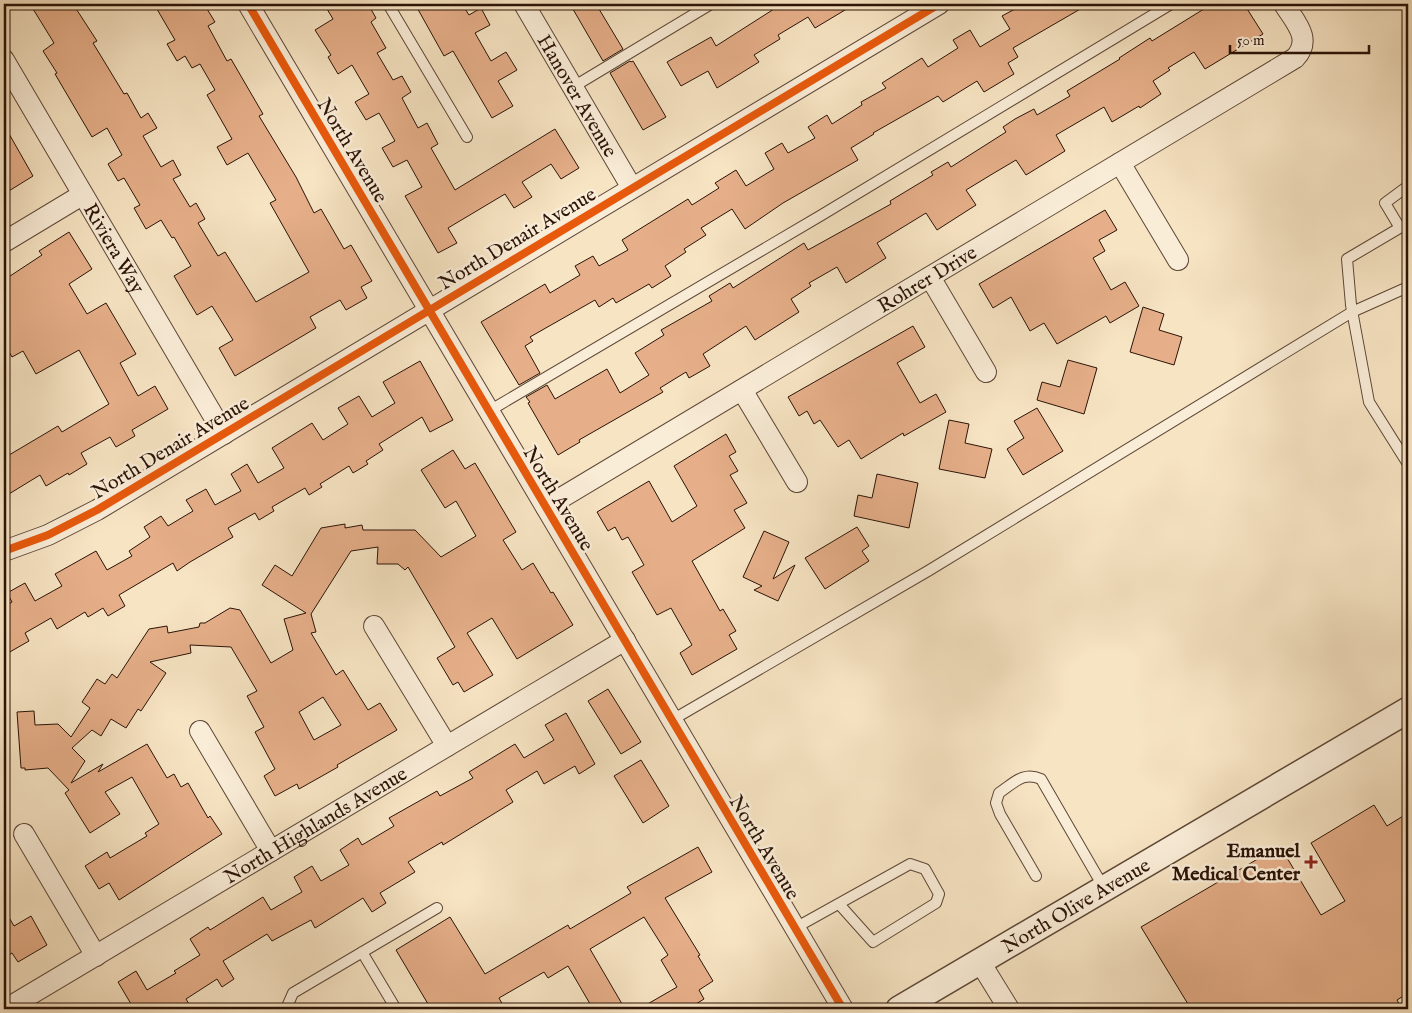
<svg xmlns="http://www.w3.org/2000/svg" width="1412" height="1013" viewBox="0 0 1412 1013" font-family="'IM FELL English',serif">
	<rect width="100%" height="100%" fill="#f7e4c3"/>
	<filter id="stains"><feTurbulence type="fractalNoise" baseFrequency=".004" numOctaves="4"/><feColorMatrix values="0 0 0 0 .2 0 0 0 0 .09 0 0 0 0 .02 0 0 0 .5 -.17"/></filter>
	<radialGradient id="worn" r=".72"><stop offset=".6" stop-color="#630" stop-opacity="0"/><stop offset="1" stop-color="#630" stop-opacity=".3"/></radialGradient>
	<path fill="#e6af89" stroke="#2a1307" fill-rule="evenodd" d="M30 4H73L97 41 93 43 124 94 127 93 141 118 148 113 157 128 143 136 161 167 173 160 181 175 173 179 190 207 196 203 205 219 198 223 218 256 225 252 256 302 309 272 270 203 276 200 248 153 227 165 217 147 232 139 207 95 215 90 200 64 192 68 185 56 177 61 167 44 175 40 154 4H204L215 22 208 26 227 61 231 59 263 114 259 116 296 177 314 213 321 209 344 249 351 245 372 281 361 287 367 298 346 310 340 300 310 317 316 328 235 376 219 348 233 340 212 306 197 315 188 300 174 276 191 266 174 237 172 238 161 220 146 229 134 208 140 205 124 178 118 181 108 164 122 155 107 128 92 137 55 74 57 73 43 51 54 43Z
		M324 4H368L376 18 371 22 386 48 377 53 393 80 402 76 411 92 402 98 418 128 427 123 438 144 431 148 455 190 555 129 579 168 561 179 551 164 522 182 532 197 514 208 505 194 448 228 457 243 438 253 405 196 422 187 407 160 393 167 382 148 395 141 379 113 366 120 355 102 369 94 352 65 338 74 328 57 331 55 315 30 333 19Z
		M415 4H462L469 15 481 8 490 25 475 33 491 61 506 52 517 70 498 81 513 106 492 118 453 51 444 56Z
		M570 4H596L623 49 603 61Z
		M771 4H855L815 28 808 17 778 35 780 39 754 55 759 62 717 88 708 71 681 86 667 62 711 37 716 46 774 9Z
		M1024 4H1089L1013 48 1018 57 1008 63 1014 74 984 92 977 81 943 102 938 96 873 133 874 134 851 148 858 160 783 203 745 229 732 209 701 228 706 235 684 249 686 252 665 266 671 276 652 288 649 284 616 303 613 298 599 307 595 300 530 337 533 341 525 346 540 373 519 385 481 322 545 284 550 293 580 275 575 266 593 256 599 266 628 250 622 240 688 199 692 205 719 188 715 183 736 170 746 186 774 169 765 153 782 143 788 153 815 138 808 127 827 115 832 124 862 105 861 102 886 88 882 83 922 58 928 67 958 48 953 40 970 30 980 47 1010 29 1002 16Z
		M1212 4H1244L1263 34 1205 69 1194 52 1168 68 1170 70 1153 81 1161 94 1140 108 1139 106 1112 122 1104 107 1056 135 1065 151 1026 175 1016 160 994 173 966 190 976 205 937 230 926 213 877 243 886 258 846 283 837 267 809 283 811 286 791 299 799 312 755 340 746 326 703 354 710 366 689 378 686 372 660 388 663 392 579 440 580 442 558 455 528 403 530 402 526 397 547 385 555 399 607 369 620 393 649 375 635 353 664 335 661 330 712 301 709 296 730 283 733 288 804 243 808 250 891 204 890 201 933 175 931 172 948 162 951 167 1006 132 1003 127 1015 119 1034 109 1037 115 1070 96 1067 91 1120 59 1119 58 1150 38 1152 41Z
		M630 61 631 62 633 61 666 117 643 130 610 73Z
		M4 125 33 176 4 194Z
		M1105 210 1117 230 1099 240 1105 251 1093 258 1111 290 1125 282 1139 306 1110 323 1106 316 1057 344 1044 323 1030 331 1011 297 993 308 979 284Z
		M69 232 92 269 69 284 87 314 106 303 136 354 120 363 138 396 155 386 168 409 132 430 135 436 116 447 110 437 81 453 87 464 69 475 68 473 46 486 40 475 4 497V458L58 426 62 432 109 404 79 350 36 374 23 351 12 357 4 343V280L42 255 39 251Z
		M1143 307 1164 314 1159 330 1182 337 1174 365 1130 352Z
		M913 326 925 347 897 363 920 403 936 394 946 412 904 436 903 433 861 459 849 440 838 447 820 420 814 424 807 411 799 416 788 397Z
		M1068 360 1097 368 1084 414 1037 400 1042 382 1060 387Z
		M420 361 453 420 430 432 422 417 379 444 383 450 366 461 368 464 353 473 349 466 320 484 322 487 309 495 305 488 272 507 274 511 259 520 255 513 228 528 233 537 190 562 177 571 173 563 119 595 125 606 108 616 103 608 88 617 85 612 57 629 51 618 25 633 29 641 8 653 4 645V607L12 602 7 593 25 583 35 601 62 586 55 574 96 551 107 570 132 556 129 551 150 537 144 527 161 516 168 526 193 511 186 500 206 489 215 505 241 491 231 474 247 464 258 483 284 468 272 448 312 423 323 440 348 424 338 408 359 396 372 417 395 403 383 382Z
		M1037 408 1063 451 1023 475 1007 449 1024 438 1014 421Z
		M949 420 969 424 965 443 992 449 985 478 939 469Z
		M726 434 736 452 729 456 738 471 730 475 747 503 734 510 745 528 692 561 720 611 723 609 736 631 729 635 737 649 692 675 680 653 692 645 671 608 657 615 632 572 644 565 628 537 622 540 615 527 608 531 597 512 649 481 672 522 697 506 674 466Z
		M453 450 465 469 475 463 516 532 503 540 522 570 533 563 551 593 553 592 573 625 517 659 492 618 467 633 493 675 464 692 458 682 453 685 437 658 455 647 408 567 405 570 398 564H377L378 547 351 551 311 614 316 632 311 633 336 675 343 670 368 710 380 703 397 730 337 765 338 767 299 789 297 784 275 796 264 776 275 769 255 732 264 727 247 696 257 691 231 647 190 645 191 653 150 662 166 673 141 711 138 709 126 728 111 719 101 736 92 730 72 748 85 761 71 783 103 764 98 772 147 744 167 778 174 774 181 787 188 783 208 818 210 816 222 834 119 900 109 883 99 889 85 866 107 852 110 858 147 836 145 833 159 824 132 777 105 792 120 814 90 833 65 793 69 790 48 768 25 770V768H21L17 712 34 711 35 725 58 724 71 737 90 708 82 702 97 679 105 684 112 674 117 678 149 629 167 626 168 633 199 627 200 623H205L230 608 240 610 271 663 293 650 284 619 306 613 262 585 275 565 292 576 321 528 345 524V528L362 525 363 530H415L441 557 476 536 456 501 445 508 421 470ZM323 697 341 725 314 740 299 712Z
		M877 474 918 483 909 528 854 516 858 495 872 498Z
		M857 527 869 546 862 551 869 561 825 589 805 558Z
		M764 531 789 542 773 579 795 565 778 601 754 590 762 586 743 577Z
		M608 689 641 742 621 754 588 701Z
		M566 713 595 764 579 774 575 766 544 784 537 771 506 790 513 802 443 845 442 842 408 862 415 872 380 893 386 903 372 912 363 898 315 928 311 920 272 941 267 934 223 961 234 979 222 987 217 979 186 999 192 1009H134L118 982 136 971 147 990 176 973 174 971 200 955 190 939 208 927 210 930 263 897 271 910 302 892 294 877 312 866 321 881 349 865 340 850 358 838 362 845 394 826 389 818 437 791 440 796 473 778 469 772 515 744 524 758 554 740 545 725Z
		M641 760 669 806 643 823 614 776Z
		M1374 805 1387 826 1408 813V993L1397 1000 1402 1009H1191L1141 927 1280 846 1321 915 1345 901 1311 843Z
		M698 847 712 872 665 898 700 955 698 956 713 981 699 990 704 999 688 1009H639L677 987 661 960 668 955 644 917 590 949 625 1009H593L568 966 548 978 544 972 499 998 505 1009H431L396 950 450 917 485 974 568 925 570 929 631 893 627 887Z
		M4 909 14 926 31 916 47 945 18 962 12 953 4 958Z"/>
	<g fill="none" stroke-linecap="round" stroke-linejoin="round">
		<defs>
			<path id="service" d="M388 4 467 137
				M573 87 711 4
				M1408 223 1347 259 1351 305 1369 402 1408 464
				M1400 228 1385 203 1408 186
				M489 411 820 216 1171 4
				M672 720 928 571 1352 312 1408 287
				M1036 876 1000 814 996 803 999 793C1014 783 1023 771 1041 779L1104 888
				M795 928 910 864 925 869 939 894 936 903 873 942 839 904
				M362 952 396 1009
				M286 1009 293 993 437 908"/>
			<g id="minor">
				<path d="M248 4 843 1009"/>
				<path id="s1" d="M524 4 632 188"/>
				<path id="s2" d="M4 60 224 434"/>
				<path d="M1120 163 1178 260"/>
				<path d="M4 242 82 195"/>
				<path d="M930 277 986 372"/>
				<path d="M742 390 797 482"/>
				<path id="s3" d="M546 507 1295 58C1313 39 1295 22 1284 4"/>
				<path d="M4 551 48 535 97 510 939 4"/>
				<path d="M374 626 447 746"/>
				<path d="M200 731 271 851"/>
				<path d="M24 834 96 956"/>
				<path d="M980 962 1009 1009"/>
				<path id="s4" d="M6 1009 625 640"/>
			</g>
			<g id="tertiary">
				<path id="s5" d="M899 1009 1408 710"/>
			</g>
		</defs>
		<use href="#service" stroke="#5d4736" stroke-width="12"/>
		<use href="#minor" stroke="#5d4736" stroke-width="22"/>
		<use href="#tertiary" stroke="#5d4736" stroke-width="28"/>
		<use href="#service" stroke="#faedd8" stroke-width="10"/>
		<use href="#minor" stroke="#faedd8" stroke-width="20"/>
		<use href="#tertiary" stroke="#faedd8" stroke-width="25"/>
		<defs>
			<path id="cycleway" d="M248 4 843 1009
				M4 551 48 535 97 510 939 4"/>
		</defs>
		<use href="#cycleway" stroke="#faedd8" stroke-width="11"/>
		<use href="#cycleway" stroke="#e8590c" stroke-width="8"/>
	</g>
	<path fill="#8f2418" stroke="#faedd8" stroke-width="2" d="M1308.5 854.5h5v5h5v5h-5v5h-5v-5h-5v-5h5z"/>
	<g text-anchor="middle" stroke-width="5" stroke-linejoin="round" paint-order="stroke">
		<g font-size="20" fill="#2a1307" stroke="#faedd8">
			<text dy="7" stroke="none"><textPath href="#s1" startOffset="106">Hanover Avenue</textPath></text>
			<text transform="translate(353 150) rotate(59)" y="7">North Avenue</text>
			<text transform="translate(517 238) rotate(-31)" y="7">North Denair Avenue</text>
			<text dy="7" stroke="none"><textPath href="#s2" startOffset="218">Riviera Way</textPath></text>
			<text dy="7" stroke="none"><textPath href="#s3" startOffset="444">Rohrer Drive</textPath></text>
			<text transform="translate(170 447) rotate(-31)" y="7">North Denair Avenue</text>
			<text transform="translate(559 498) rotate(59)" y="7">North Avenue</text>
			<text dy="7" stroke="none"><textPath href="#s4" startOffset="360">North Highlands Avenue</textPath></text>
			<text transform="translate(765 847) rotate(59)" y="7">North Avenue</text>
			<text dy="7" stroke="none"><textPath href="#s5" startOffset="205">North Olive Avenue</textPath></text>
		</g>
		<g font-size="20" font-weight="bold" fill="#2a1307" stroke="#faedd8" text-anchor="end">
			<text x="1300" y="857">Emanuel<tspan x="1300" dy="23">Medical Center</tspan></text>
		</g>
	</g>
	<rect width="1412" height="1013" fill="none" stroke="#f7e4c3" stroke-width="20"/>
	<rect x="5" y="5" width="1402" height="1003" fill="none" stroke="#2a1307" stroke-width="2.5"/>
	<rect x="10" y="10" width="1392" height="993" fill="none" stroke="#2a1307"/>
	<path d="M1230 45v8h139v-8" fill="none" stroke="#2a1307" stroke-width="2.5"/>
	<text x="1237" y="45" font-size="15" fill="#2a1307" stroke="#faedd8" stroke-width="4" paint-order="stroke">50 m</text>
	<rect width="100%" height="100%" filter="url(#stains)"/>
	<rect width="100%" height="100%" fill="url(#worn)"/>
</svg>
